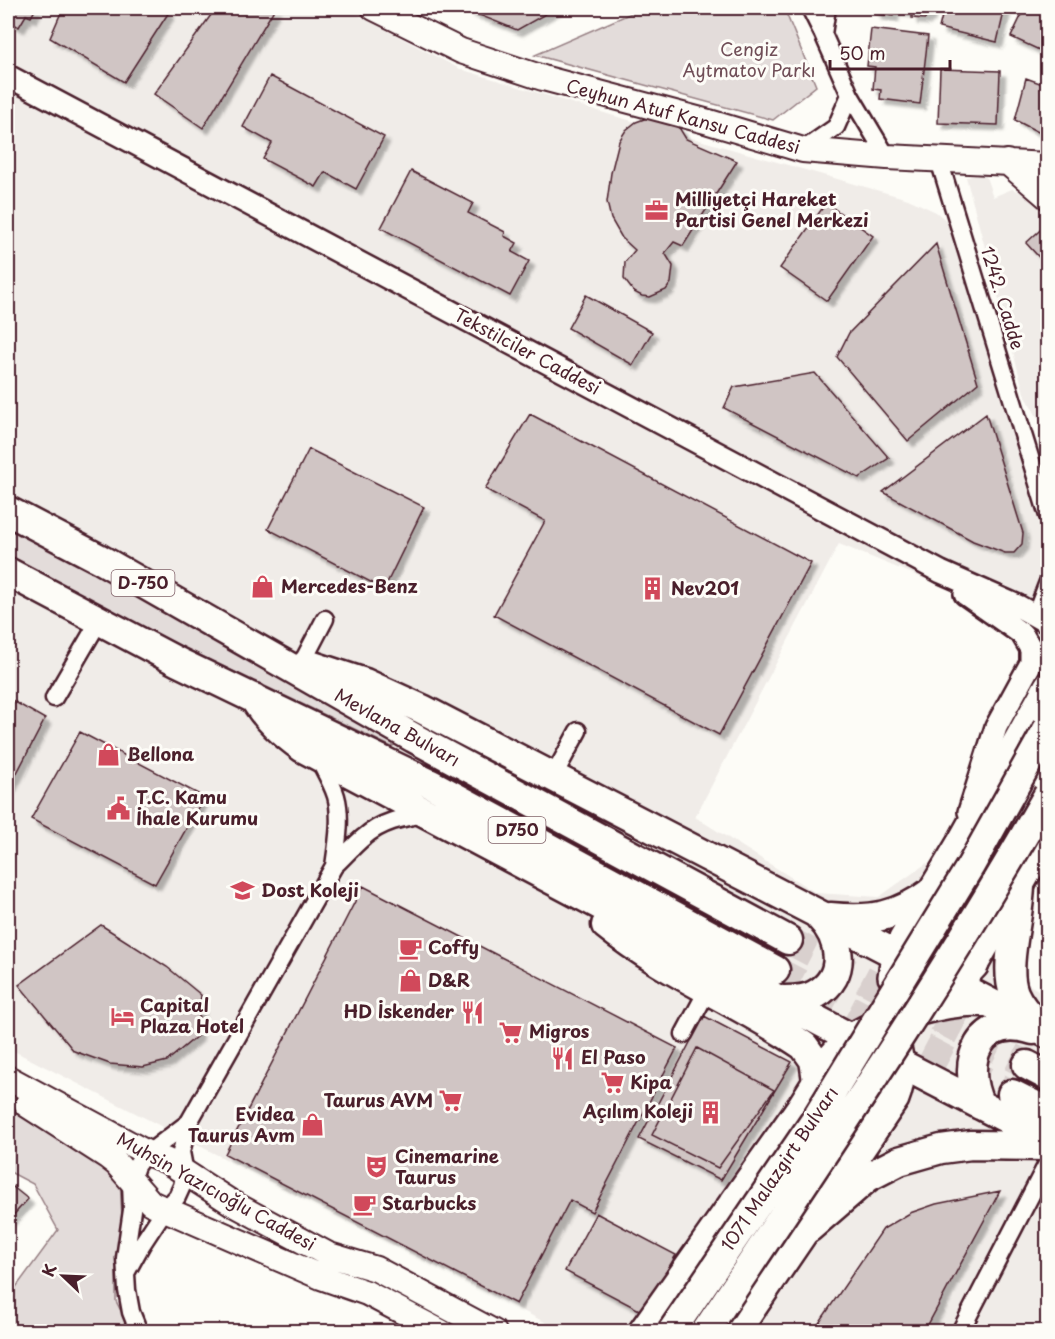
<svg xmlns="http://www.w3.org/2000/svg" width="1055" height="1339" viewBox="0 0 1055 1339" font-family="'Playpen Sans',sans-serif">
	<defs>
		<filter id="shadow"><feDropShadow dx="5.5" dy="5.5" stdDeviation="1.5" flood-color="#0004"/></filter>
	</defs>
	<rect width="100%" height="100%" fill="#fdfcf7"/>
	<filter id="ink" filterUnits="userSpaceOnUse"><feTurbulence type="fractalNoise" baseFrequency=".0167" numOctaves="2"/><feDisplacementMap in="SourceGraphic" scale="12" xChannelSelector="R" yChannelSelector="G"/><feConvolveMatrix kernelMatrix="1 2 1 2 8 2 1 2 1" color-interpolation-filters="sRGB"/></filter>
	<g filter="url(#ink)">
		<path fill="#f0ece8" d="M8 8H344L460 69 611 115 908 199 936 212 963 234 1047 542 1042 569 1023 619 839 544 695 817 816 893 879 897 927 863 1031 986 1047 995V1331H562L8 1048Z
			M985 174 993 197 1012 189 1037 199 1047 207V435L1024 393 966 177Z"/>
		<path fill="#e3dcda" stroke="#967e82" stroke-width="1.5" d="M643 8H784L816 86 773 120 535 55Z
			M8 525 110 581 395 743 392 747 154 633 8 557Z
			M8 1109 113 1169 120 1178 122 1219 116 1273V1301L131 1331H8V1298L58 1230 33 1184 8 1171Z"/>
		<path fill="#d0c5c4" stroke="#4a1f2b" stroke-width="1.5" filter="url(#shadow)" d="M8 8H36L31 17 26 15 19 27 8 21Z
			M63 8H160L169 12 124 82 50 38Z
			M216 8H275L203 128 154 94Z
			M471 8H556L517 30 469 11Z
			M872 8H930L929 16H926L925 19 912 18V12L893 10V16L876 14V10L872 9Z
			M944 8H1005L997 42 939 28Z
			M1025 8H1048V54L1011 37Z
			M871 29 928 36 920 104 880 99 881 90 873 89 875 67 867 66Z
			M940 69 1000 71 998 125 938 123Z
			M270 76 384 137 356 189 325 172 316 187 263 159 272 143 243 127Z
			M1026 78 1048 86V137L1015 120Z
			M647 118H659L670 122 680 129 686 139 737 161 683 246 674 242 665 253 673 266 671 283 666 290 650 297 642 296 634 292 624 279 625 262 635 250 622 238 611 219 607 202 611 173 619 141 626 130 636 122Z
			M411 171 473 203 468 213 505 232 504 236 517 243 512 252 529 261 510 296 381 228Z
			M826 203 873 236 827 301 780 268Z
			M1048 223V267L1026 243Z
			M936 244 978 383 908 441 837 357 849 333Z
			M586 295 652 332 633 365 568 328Z
			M815 373 889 458 859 478 724 408 734 387Z
			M530 414 811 563 719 735 494 615 545 521 485 489Z
			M986 414 1023 533 1022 544 1014 553H1005L973 541 883 492Z
			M309 449 424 507 384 589 268 529Z
			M8 698 45 719 8 790Z
			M80 732 204 797 155 884 31 819Z
			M363 886 677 1048 592 1212 570 1200 516 1304 225 1154Z
			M101 925 167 967 201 995 197 1036 167 1061 143 1067 110 1064 74 1051 19 985Z
			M704 1016 792 1062 721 1180 639 1139Z
			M697 1048 774 1090 718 1168 652 1135Z
			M8 1183 28 1199 8 1221Z
			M1000 1191 924 1332H813L883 1229 910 1213 936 1204Z
			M596 1213 676 1255 643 1312 565 1271Z"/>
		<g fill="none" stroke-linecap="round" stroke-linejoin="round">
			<path stroke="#d9d0ce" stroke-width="28" stroke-dasharray="28 14" stroke-linecap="butt" d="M788 940 1027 1065
				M775 970 1012 1094"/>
			<defs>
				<path id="minor" d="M810 8 823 34 850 95 887 157
					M823 34 827 8
					M803 150 836 127 850 95
					M939 160 1048 516
					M1035 616 1048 582
					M302 663 325 619
					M54 698 99 621
					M318 758C324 770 332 783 336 796 342 817 337 845 334 866
					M553 777 578 731
					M684 1034 707 991
					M126 1273 142 1244 165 1209 177 1197 182 1186 185 1173 181 1152 189 1122 334 866C344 857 353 846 364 837 381 822 403 817 425 814
					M139 1332 131 1312 127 1290 125 1258 132 1210 131 1181 136 1166 142 1158 189 1122
					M960 1332 1048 1162"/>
				<path id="tertiary" d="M8 76 941 572 1018 606 1048 623
					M965 594 1022 634 1031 649V663L996 727 969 812"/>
				<path id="secondary" d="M374 8 461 51 543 78 709 122 803 150 887 157 1048 165
					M1007 162 1048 197
					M8 1078 147 1153 167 1161 232 1203 329 1255 376 1269 494 1332
					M27 1105 108 1157 117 1164 151 1203 321 1277 367 1293 441 1332"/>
				<path id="primary" d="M974 965 1048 836
					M892 977 895 955 903 939 960 844 1048 686
					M642 1332 802 1105 829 1062
					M736 1332 895 1099C903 1079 901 1064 896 1043"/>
				<path id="trunk" d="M8 511 100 559 414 738 788 940
					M8 572 178 662 431 784 775 970
					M307 664 365 683 422 709 1000 1008 1048 1034
					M254 698C266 719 284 734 303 748L851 1038 1048 1140
					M1020 884C1020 917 1003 965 1014 993 1019 1005 1028 1015 1037 1024
					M830 917C873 921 898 917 933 891
					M606 925C666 974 740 1002 804 1046L814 1060 817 1081
					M939 993 955 985 974 965
					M779 1000C791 1000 805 1001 816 994 848 976 841 938 819 916
					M829 1061C836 1053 843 1043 853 1037 885 1018 946 999 984 1002
					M1027 1065 1048 1076
					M1012 1094 1048 1112
					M980 1105C959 1061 980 1013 1033 1030
					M809 1228 868 1177 899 1161 941 1149 971 1145 1048 1146"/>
			</defs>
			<use href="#minor" stroke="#4a1f2b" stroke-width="21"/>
			<use href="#tertiary" stroke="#4a1f2b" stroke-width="26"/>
			<use href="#secondary" stroke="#4a1f2b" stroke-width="28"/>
			<use href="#primary" stroke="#4a1f2b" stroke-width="32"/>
			<use href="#trunk" stroke="#4a1f2b" stroke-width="33"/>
			<use href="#minor" stroke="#fdfcf7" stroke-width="16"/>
			<use href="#tertiary" stroke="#fdfcf7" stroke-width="21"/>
			<use href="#secondary" stroke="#fdfcf7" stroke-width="24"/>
			<use href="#primary" stroke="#fdfcf7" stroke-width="27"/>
			<use href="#trunk" stroke="#fdfcf7" stroke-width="28"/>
			<defs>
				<path id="primary-bridge" d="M671 1332 815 1120 971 865 1048 727
					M705 1332C823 1155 943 979 1048 794"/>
			</defs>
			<use href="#primary-bridge" stroke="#4a1f2b" stroke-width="32" stroke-linecap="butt"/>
			<use href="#primary-bridge" stroke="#fdfcf7" stroke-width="27"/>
		</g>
	</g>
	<defs>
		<symbol id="office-bare" viewBox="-9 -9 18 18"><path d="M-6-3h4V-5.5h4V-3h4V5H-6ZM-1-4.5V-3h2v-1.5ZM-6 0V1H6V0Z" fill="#d1495b" stroke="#fdfcf7" stroke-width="2.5" paint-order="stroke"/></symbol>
		<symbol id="shop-bare" viewBox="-9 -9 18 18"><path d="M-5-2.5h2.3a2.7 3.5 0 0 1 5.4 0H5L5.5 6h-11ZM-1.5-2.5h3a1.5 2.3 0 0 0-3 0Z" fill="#d1495b" stroke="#fdfcf7" stroke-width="2.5" paint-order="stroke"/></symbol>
		<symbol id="building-bare" viewBox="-9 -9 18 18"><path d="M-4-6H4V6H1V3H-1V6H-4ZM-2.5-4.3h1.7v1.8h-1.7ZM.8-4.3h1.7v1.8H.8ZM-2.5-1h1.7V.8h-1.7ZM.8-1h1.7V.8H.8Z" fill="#d1495b" stroke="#fdfcf7" stroke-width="2.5" paint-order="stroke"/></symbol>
		<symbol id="civic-bare" viewBox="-9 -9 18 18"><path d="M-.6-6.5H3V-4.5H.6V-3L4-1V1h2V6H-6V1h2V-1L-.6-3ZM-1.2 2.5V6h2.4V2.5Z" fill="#d1495b" stroke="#fdfcf7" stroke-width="2.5" paint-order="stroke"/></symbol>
		<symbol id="school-bare" viewBox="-9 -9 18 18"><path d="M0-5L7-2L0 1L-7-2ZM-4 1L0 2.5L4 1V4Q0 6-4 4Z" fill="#d1495b" stroke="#fdfcf7" stroke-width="2.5" paint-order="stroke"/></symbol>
		<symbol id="cafe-bare" viewBox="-9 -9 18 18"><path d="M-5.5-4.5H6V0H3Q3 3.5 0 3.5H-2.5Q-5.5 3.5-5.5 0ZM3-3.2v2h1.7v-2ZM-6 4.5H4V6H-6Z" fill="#d1495b" stroke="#fdfcf7" stroke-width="2.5" paint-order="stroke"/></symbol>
		<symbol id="restaurant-bare" viewBox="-9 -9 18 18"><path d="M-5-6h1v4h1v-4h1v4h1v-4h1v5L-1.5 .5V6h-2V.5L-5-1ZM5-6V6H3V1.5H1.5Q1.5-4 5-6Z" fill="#d1495b" stroke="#fdfcf7" stroke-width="2.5" paint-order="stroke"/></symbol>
		<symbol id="hotel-bare" viewBox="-9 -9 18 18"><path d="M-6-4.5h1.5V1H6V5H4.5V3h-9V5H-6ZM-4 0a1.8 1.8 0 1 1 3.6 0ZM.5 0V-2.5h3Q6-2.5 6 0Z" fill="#d1495b" stroke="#fdfcf7" stroke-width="2.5" paint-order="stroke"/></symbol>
		<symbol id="supermarket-bare" viewBox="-9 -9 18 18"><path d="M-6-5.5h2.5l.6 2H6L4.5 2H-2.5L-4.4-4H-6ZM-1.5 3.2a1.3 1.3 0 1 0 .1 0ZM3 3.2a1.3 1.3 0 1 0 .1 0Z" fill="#d1495b" stroke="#fdfcf7" stroke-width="2.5" paint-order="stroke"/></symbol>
		<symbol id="theatre-bare" viewBox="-9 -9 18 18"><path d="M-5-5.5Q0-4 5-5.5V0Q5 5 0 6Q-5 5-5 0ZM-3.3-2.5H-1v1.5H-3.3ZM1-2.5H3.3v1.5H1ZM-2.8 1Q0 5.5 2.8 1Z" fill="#d1495b" stroke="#fdfcf7" stroke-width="2.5" paint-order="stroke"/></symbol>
	</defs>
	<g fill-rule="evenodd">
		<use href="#office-bare" x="640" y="194" width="33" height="33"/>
		<use href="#shop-bare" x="246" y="570" width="33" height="33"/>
		<use href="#building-bare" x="636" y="572" width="33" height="33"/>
		<use href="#shop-bare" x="92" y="738" width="33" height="33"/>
		<use href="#civic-bare" x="102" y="792" width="33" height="33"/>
		<use href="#school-bare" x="226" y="874" width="33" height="33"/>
		<use href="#cafe-bare" x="394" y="932" width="33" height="33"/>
		<use href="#shop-bare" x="394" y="964" width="33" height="33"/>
		<use href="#restaurant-bare" x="456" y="996" width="33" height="33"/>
		<use href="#hotel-bare" x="106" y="1000" width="33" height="33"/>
		<use href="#supermarket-bare" x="494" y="1016" width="33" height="33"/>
		<use href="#restaurant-bare" x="546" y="1042" width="33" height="33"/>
		<use href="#supermarket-bare" x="596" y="1066" width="33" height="33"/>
		<use href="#supermarket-bare" x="434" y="1084" width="33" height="33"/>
		<use href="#building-bare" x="694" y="1096" width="33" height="33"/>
		<use href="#shop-bare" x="296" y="1108" width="33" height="33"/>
		<use href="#theatre-bare" x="360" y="1150" width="33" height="33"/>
		<use href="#cafe-bare" x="348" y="1188" width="33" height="33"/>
	</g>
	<g text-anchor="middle" stroke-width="6" stroke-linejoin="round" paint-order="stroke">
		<g fill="#fdfcf7" stroke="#806168" stroke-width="1.5">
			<rect x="111.5" y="570" width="63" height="26" rx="4.5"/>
			<rect x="488.5" y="817" width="57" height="26" rx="4.5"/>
		</g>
		<g font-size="16" font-weight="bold" fill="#4a1f2b">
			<text x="143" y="589">D-750</text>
			<text x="517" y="836">D750</text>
		</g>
		<g font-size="18" fill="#704e57" stroke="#fdfcf7">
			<text x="749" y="56">Cengiz<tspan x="749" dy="21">Aytmatov Parkı</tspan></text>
		</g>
		<g font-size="18" fill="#4a1f2b" stroke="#fdfcf7">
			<text transform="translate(683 117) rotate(15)" y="6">Ceyhun Atuf Kansu Caddesi</text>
			<text transform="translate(1002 298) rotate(73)" y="6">1242. Cadde</text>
			<text transform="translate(527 352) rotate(28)" y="6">Tekstilciler Caddesi</text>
			<text transform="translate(397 728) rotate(29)" y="6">Mevlana Bulvarı</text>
			<text transform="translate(780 1169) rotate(-56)" y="6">1071 Malazgirt Bulvarı</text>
			<text transform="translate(216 1192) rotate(29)" y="6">Muhsin Yazıcıoğlu Caddesi</text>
		</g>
		<g font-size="18" font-weight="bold" fill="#4a1f2b" stroke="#fdfcf7" text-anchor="start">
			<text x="675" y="206">Milliyetçi Hareket<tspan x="675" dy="21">Partisi Genel Merkezi</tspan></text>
			<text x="281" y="593">Mercedes-Benz</text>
			<text x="671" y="595">Nev201</text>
			<text x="127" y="761">Bellona</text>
			<text x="136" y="804">T.C. Kamu<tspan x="136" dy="21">İhale Kurumu</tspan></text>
			<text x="261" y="897">Dost Koleji</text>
			<text x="428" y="954">Coffy</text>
			<text x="428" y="987">D&amp;R</text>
			<text x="140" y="1012">Capital<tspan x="140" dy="21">Plaza Hotel</tspan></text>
			<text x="454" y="1018" text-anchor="end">HD İskender</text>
			<text x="529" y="1038">Migros</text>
			<text x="581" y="1064">El Paso</text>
			<text x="630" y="1089">Kipa</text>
			<text x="433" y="1107" text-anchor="end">Taurus AVM</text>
			<text x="693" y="1118" text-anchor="end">Açılım Koleji</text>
			<text x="295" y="1121" text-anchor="end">Evidea<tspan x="295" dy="21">Taurus Avm</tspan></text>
			<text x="395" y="1163">Cinemarine<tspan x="395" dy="21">Taurus</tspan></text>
			<text x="382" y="1210">Starbucks</text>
		</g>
	</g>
	<rect width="1055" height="1339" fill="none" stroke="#fdfcf7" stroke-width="30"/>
	<rect x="15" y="15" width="1025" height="1309" fill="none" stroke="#4a1f2b" stroke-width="2" filter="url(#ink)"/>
	<g transform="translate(63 1276) rotate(293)" stroke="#fdfcf7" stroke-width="4.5" paint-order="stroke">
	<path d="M0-4.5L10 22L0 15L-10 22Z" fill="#4a1f2b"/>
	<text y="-9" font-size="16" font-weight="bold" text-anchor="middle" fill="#4a1f2b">K</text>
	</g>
	<path d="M830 60v9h120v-9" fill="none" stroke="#4a1f2b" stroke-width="3"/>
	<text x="839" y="60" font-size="18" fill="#4a1f2b" stroke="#fdfcf7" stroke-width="4.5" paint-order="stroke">50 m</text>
</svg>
